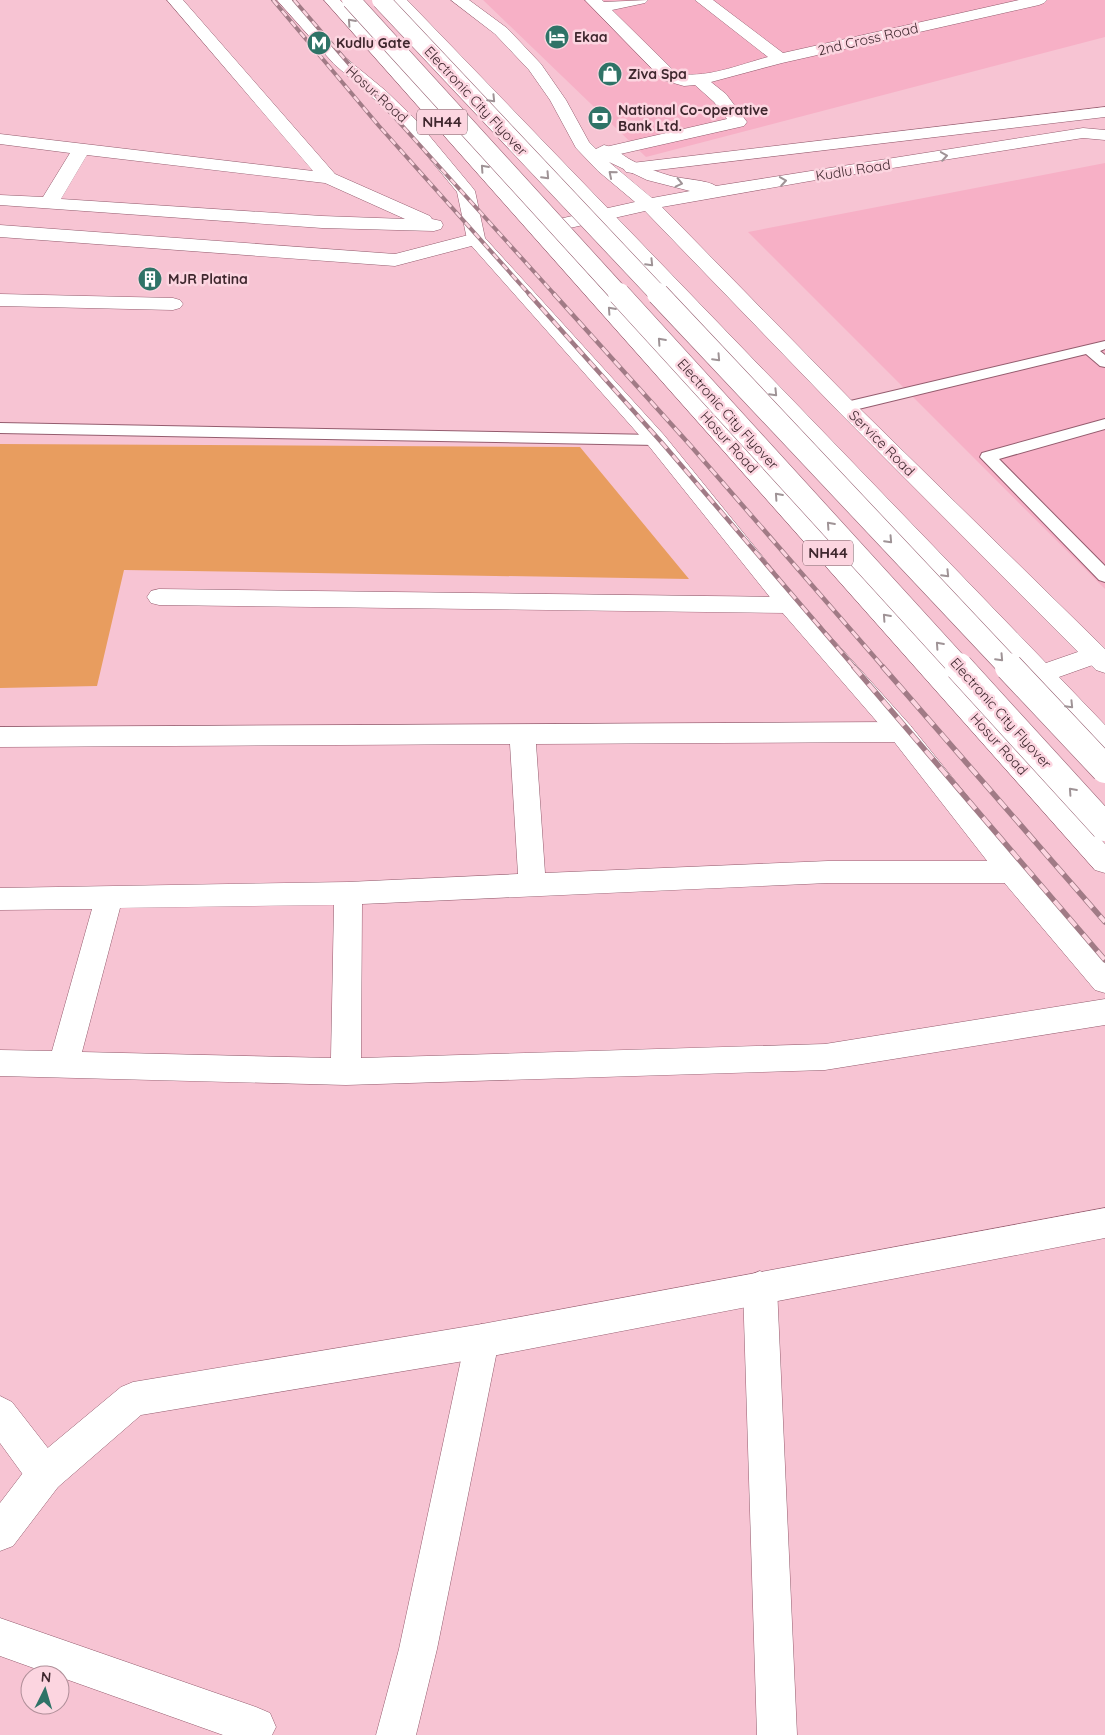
<svg xmlns="http://www.w3.org/2000/svg" width="1105" height="1735" viewBox="0 0 1105 1735" font-family="Quicksand,sans-serif">
	<rect width="100%" height="100%" fill="#f7c4d3"/>
	<path fill="#f7b0c6" d="M483 0H1105V37L646 157Z
		M1105 163V589L748 232Z"/>
	<path fill="#e89d5f" d="M0 444 580 447 689 579 124 570 97 686 0 688Z"/>
	<g fill="none" stroke-linecap="round" stroke-linejoin="round">
		<defs>
			<path id="lane" d="M1105 341V349L1100 351 1105 355V367L1100 366 1086 354 846 412 841 410 838 407 841 404 846 402Z
				M1105 419V429L999 459 1105 566V582L1099 580 980 457 982 453Z
				M0 423 656 435 662 437 664 440 662 443 656 445 0 433Z"/>
			<path id="street" d="M167 0H183L335 174 430 216 432 219 441 221 443 225 441 229 434 231 322 228 0 205V195L43 197 70 153 0 144V134L313 171ZM87 155 325 183 405 219 322 216 61 199Z
				M585 0H602L604 2 648 0 645 3 612 10 675 72C701 81 741 64 768 57L695 0H713L783 53 1019 0H1047L1044 3 1039 5 782 63 711 82 726 94 747 122 744 126 607 157 601 156 598 152 601 148 727 119 714 102 695 85 684 86 663 80Z
				M1105 107V117L632 173 626 172 623 168 626 164 632 163Z
				M0 225 395 254 476 233 483 235 485 239 483 243 395 266 0 237Z
				M0 294 173 298 180 300 183 304 180 308 173 310 0 306Z
				M159 589 789 597 797 599 801 605 797 611 789 613 159 605 151 603 147 597 151 591Z
				M901 722 910 725 914 732 910 739 901 742 536 744 545 873 828 861H1012L1022 864 1026 872 1022 880 1012 883H828L362 904 361 1058 825 1044 1105 999V1025L825 1070 346 1085 0 1076V1050L52 1051 92 909 0 910V888L348 882 518 874 510 744 0 747V727ZM334 905 331 1058 82 1052 120 908Z
				M760 1271 772 1276 777 1287 797 1735H757L743 1287 748 1276Z
				M482 1324 494 1329 499 1341 437 1649 416 1735H376L399 1649 465 1341 470 1329Z
				M0 1396 12 1402 58 1461 63 1474 58 1487 45 1492 32 1487 0 1443Z
				M0 1618 256 1707 270 1713 276 1727 272 1735H223L60 1677V1675H53L0 1656Z"/>
			<path id="secondary" d="M277 0H293L346 58 386 91 417 121 472 187 475 191 485 238 664 435 797 599 910 725 1022 864 1105 960V993L1095 990 1002 880 892 739 781 611 648 445 469 243 467 239 457 192 405 129 374 99 334 64Z
				M451 0H469L507 28 541 64 566 100 589 142 596 149 604 145C614 147 622 155 631 160 644 167 657 172 671 176 682 179 708 180 716 186L1083 128 1105 130V140L1083 138 810 181 662 207 853 402 1105 649V673L1096 670 839 412 645 211 539 235 532 233 530 229 532 225 635 202 598 171 576 148 550 100 529 70 495 34ZM609 162 647 180 690 191 652 198Z
				M1105 1208V1238L482 1358 141 1415 58 1487 13 1546 0 1551V1503L32 1461 121 1387 133 1382 482 1324Z"/>
			<path id="highway" d="M324 0H340L1105 844V873L1095 870Z
				M390 0H407L1046 663 1095 646 1104 649V661L1059 677 1105 725V751L1096 748Z"/>
		</defs>
		<use href="#lane" stroke="#945c6e" stroke-width="2"/>
		<use href="#street" stroke="#945c6e" stroke-width="1"/>
		<use href="#secondary" stroke="#945c6e" stroke-width="1"/>
		<use href="#highway" stroke="#945c6e" stroke-width="1"/>
		<use href="#lane" fill="#fff" fill-rule="evenodd"/>
		<use href="#street" fill="#fff" fill-rule="evenodd"/>
		<use href="#secondary" fill="#fff" fill-rule="evenodd"/>
		<use href="#highway" fill="#fff" fill-rule="evenodd"/>
		<defs>
			<path id="rail-far2" d="M273 0 379 126 530 295
				M294 0 398 121 555 295"/>
			<path id="rail-far1" d="M529 294 663 444 855 668
				M554 294 690 445 884 668"/>
			<path id="rail" d="M854 667 1105 960
				M883 667 1105 922"/>
		</defs>
		<use href="#rail-far2" stroke="#a17b86" stroke-width="4"/>
		<use href="#rail-far1" stroke="#a17b86" stroke-width="4.5"/>
		<use href="#rail" stroke="#a17b86" stroke-width="5.5"/>
		<use href="#rail-far2" stroke="#fcd5e0" stroke-width="2.5" stroke-dasharray="7" stroke-linecap="butt"/>
		<use href="#rail-far1" stroke="#fcd5e0" stroke-width="3" stroke-dasharray="9" stroke-linecap="butt"/>
		<use href="#rail" stroke="#fcd5e0" stroke-width="4" stroke-dasharray="11" stroke-linecap="butt"/>
		<defs>
			<path id="highway-bridge-far2" d="M351 0 620 295
				M381 0 659 295"/>
			<path id="highway-bridge-far1" d="M619 294 960 668
				M658 294 1010 668"/>
			<path id="highway-bridge" d="M959 667 1105 827
				M1009 667 1105 769"/>
		</defs>
		<use href="#highway-bridge-far2" stroke="#945c6e" stroke-width="19" stroke-linecap="butt"/>
		<use href="#highway-bridge-far1" stroke="#945c6e" stroke-width="23" stroke-linecap="butt"/>
		<use href="#highway-bridge" stroke="#945c6e" stroke-width="29" stroke-linecap="butt"/>
		<use href="#highway-bridge-far2" stroke="#fff" stroke-width="18"/>
		<use href="#highway-bridge-far1" stroke="#fff" stroke-width="22"/>
		<use href="#highway-bridge" stroke="#fff" stroke-width="28"/>
	</g>
	<defs><path id="oneway-chevron" d="M-2-3.5L2.5 0L-2 3.5" fill="none" stroke-width="1.6" stroke-linecap="round" stroke-linejoin="round" transform="scale(1.25)"/></defs>
	<g stroke="#9f9396">
		<use href="#oneway-chevron" transform="translate(351 22) rotate(-132)"/>
		<use href="#oneway-chevron" transform="translate(492 99) rotate(46)"/>
		<use href="#oneway-chevron" transform="translate(944 156) rotate(-9)"/>
		<use href="#oneway-chevron" transform="translate(484 168) rotate(-132)"/>
		<use href="#oneway-chevron" transform="translate(612 174) rotate(-140)"/>
		<use href="#oneway-chevron" transform="translate(546 176) rotate(47)"/>
		<use href="#oneway-chevron" transform="translate(783 181) rotate(-9)"/>
		<use href="#oneway-chevron" transform="translate(679 183) rotate(13)"/>
		<use href="#oneway-chevron" transform="translate(650 263) rotate(46)"/>
		<use href="#oneway-chevron" transform="translate(611 310) rotate(-132)"/>
		<use href="#oneway-chevron" transform="translate(661 341) rotate(-132)"/>
		<use href="#oneway-chevron" transform="translate(717 358) rotate(47)"/>
		<use href="#oneway-chevron" transform="translate(774 393) rotate(46)"/>
		<use href="#oneway-chevron" transform="translate(778 496) rotate(-132)"/>
		<use href="#oneway-chevron" transform="translate(830 525) rotate(-132)"/>
		<use href="#oneway-chevron" transform="translate(889 540) rotate(47)"/>
		<use href="#oneway-chevron" transform="translate(946 574) rotate(46)"/>
		<use href="#oneway-chevron" transform="translate(886 617) rotate(-132)"/>
		<use href="#oneway-chevron" transform="translate(939 645) rotate(-132)"/>
		<use href="#oneway-chevron" transform="translate(1000 658) rotate(47)"/>
		<use href="#oneway-chevron" transform="translate(1070 705) rotate(46)"/>
		<use href="#oneway-chevron" transform="translate(1072 791) rotate(-132)"/>
	</g>
	<defs>
		<symbol id="hotel-disc" viewBox="-11 -11 22 22"><circle r="9.5" fill="#2f7367" stroke="#fcd5e0"/><path d="M-6-4.5h1.5V1H6V5H4.5V3h-9V5H-6ZM-4 0a1.8 1.8 0 1 1 3.6 0ZM.5 0V-2.5h3Q6-2.5 6 0Z" fill="#fff"/></symbol>
		<symbol id="metro-disc" viewBox="-11 -11 22 22"><circle r="9.5" fill="#2f7367" stroke="#fcd5e0"/><path d="M-5.5 5V-5H-3L0 0L3-5H5.5V5H3V-.5L0 4L-3-.5V5Z" fill="#fff"/></symbol>
		<symbol id="shop-disc" viewBox="-11 -11 22 22"><circle r="9.5" fill="#2f7367" stroke="#fcd5e0"/><path d="M-5-2.5h2.3a2.7 3.5 0 0 1 5.4 0H5L5.5 6h-11ZM-1.5-2.5h3a1.5 2.3 0 0 0-3 0Z" fill="#fff"/></symbol>
		<symbol id="bank-disc" viewBox="-11 -11 22 22"><circle r="9.5" fill="#2f7367" stroke="#fcd5e0"/><path d="M-6-4H6V4H-6ZM0-2.3a2.3 2.3 0 1 0 0 4.6a2.3 2.3 0 1 0 0-4.6Z" fill="#fff"/></symbol>
		<symbol id="building-disc" viewBox="-11 -11 22 22"><circle r="9.5" fill="#2f7367" stroke="#fcd5e0"/><path d="M-4-6H4V6H1V3H-1V6H-4ZM-2.5-4.3h1.7v1.8h-1.7ZM.8-4.3h1.7v1.8H.8ZM-2.5-1h1.7V.8h-1.7ZM.8-1h1.7V.8H.8Z" fill="#fff"/></symbol>
	</defs>
	<g fill-rule="evenodd">
		<use href="#hotel-disc" x="543" y="23" width="28" height="28"/>
		<use href="#metro-disc" x="305" y="29" width="28" height="28"/>
		<use href="#shop-disc" x="596" y="60" width="28" height="28"/>
		<use href="#bank-disc" x="586" y="104" width="28" height="28"/>
		<use href="#building-disc" x="136" y="265" width="28" height="28"/>
	</g>
	<g text-anchor="middle" stroke-width="5" stroke-linejoin="round" paint-order="stroke">
		<g font-size="14" font-weight="bold" fill="#3f272e" stroke="#fcd5e0" text-anchor="start">
			<text x="574" y="42">Ekaa</text>
			<text x="336" y="48">Kudlu Gate</text>
			<text x="628" y="79">Ziva Spa</text>
			<text x="618" y="115">National Co-operative<tspan x="618" dy="16">Bank Ltd.</tspan></text>
			<text x="168" y="284">MJR Platina</text>
		</g>
		<g font-size="14" fill="#3f272e" stroke="#fcd5e0">
			<text transform="translate(868 39) rotate(-13)" y="5">2nd Cross Road</text>
			<text transform="translate(377 94) rotate(42)" y="5">Hosur Road</text>
			<text transform="translate(476 101) rotate(47)" y="5">Electronic City Flyover</text>
			<text transform="translate(853 170) rotate(-9)" y="5">Kudlu Road</text>
			<text transform="translate(728 414) rotate(48)" y="5">Electronic City Flyover</text>
			<text transform="translate(729 442) rotate(48)" y="5">Hosur Road</text>
			<text transform="translate(882 443) rotate(45)" y="5">Service Road</text>
			<text transform="translate(1001 713) rotate(48)" y="5">Electronic City Flyover</text>
			<text transform="translate(999 744) rotate(48)" y="5">Hosur Road</text>
		</g>
		<g fill="#fcd5e0" stroke="#785b63" stroke-width="1">
			<rect x="417" y="109.5" width="50" height="25" rx="4"/>
			<rect x="803" y="540.5" width="50" height="25" rx="4"/>
		</g>
		<g font-size="15" font-weight="bold" fill="#3f272e">
			<text x="442" y="127">NH44</text>
			<text x="828" y="558">NH44</text>
		</g>
	</g>
	<g transform="translate(45 1690) rotate(5)"><circle r="24" fill="#fcd5e0" stroke="#b08f99"/>
	<path d="M0-4L9 19L0 12L-9 19Z" fill="#2f7367"/>
	<text y="-8" font-size="14" font-weight="bold" text-anchor="middle" fill="#3f272e">N</text>
	</g>
</svg>
